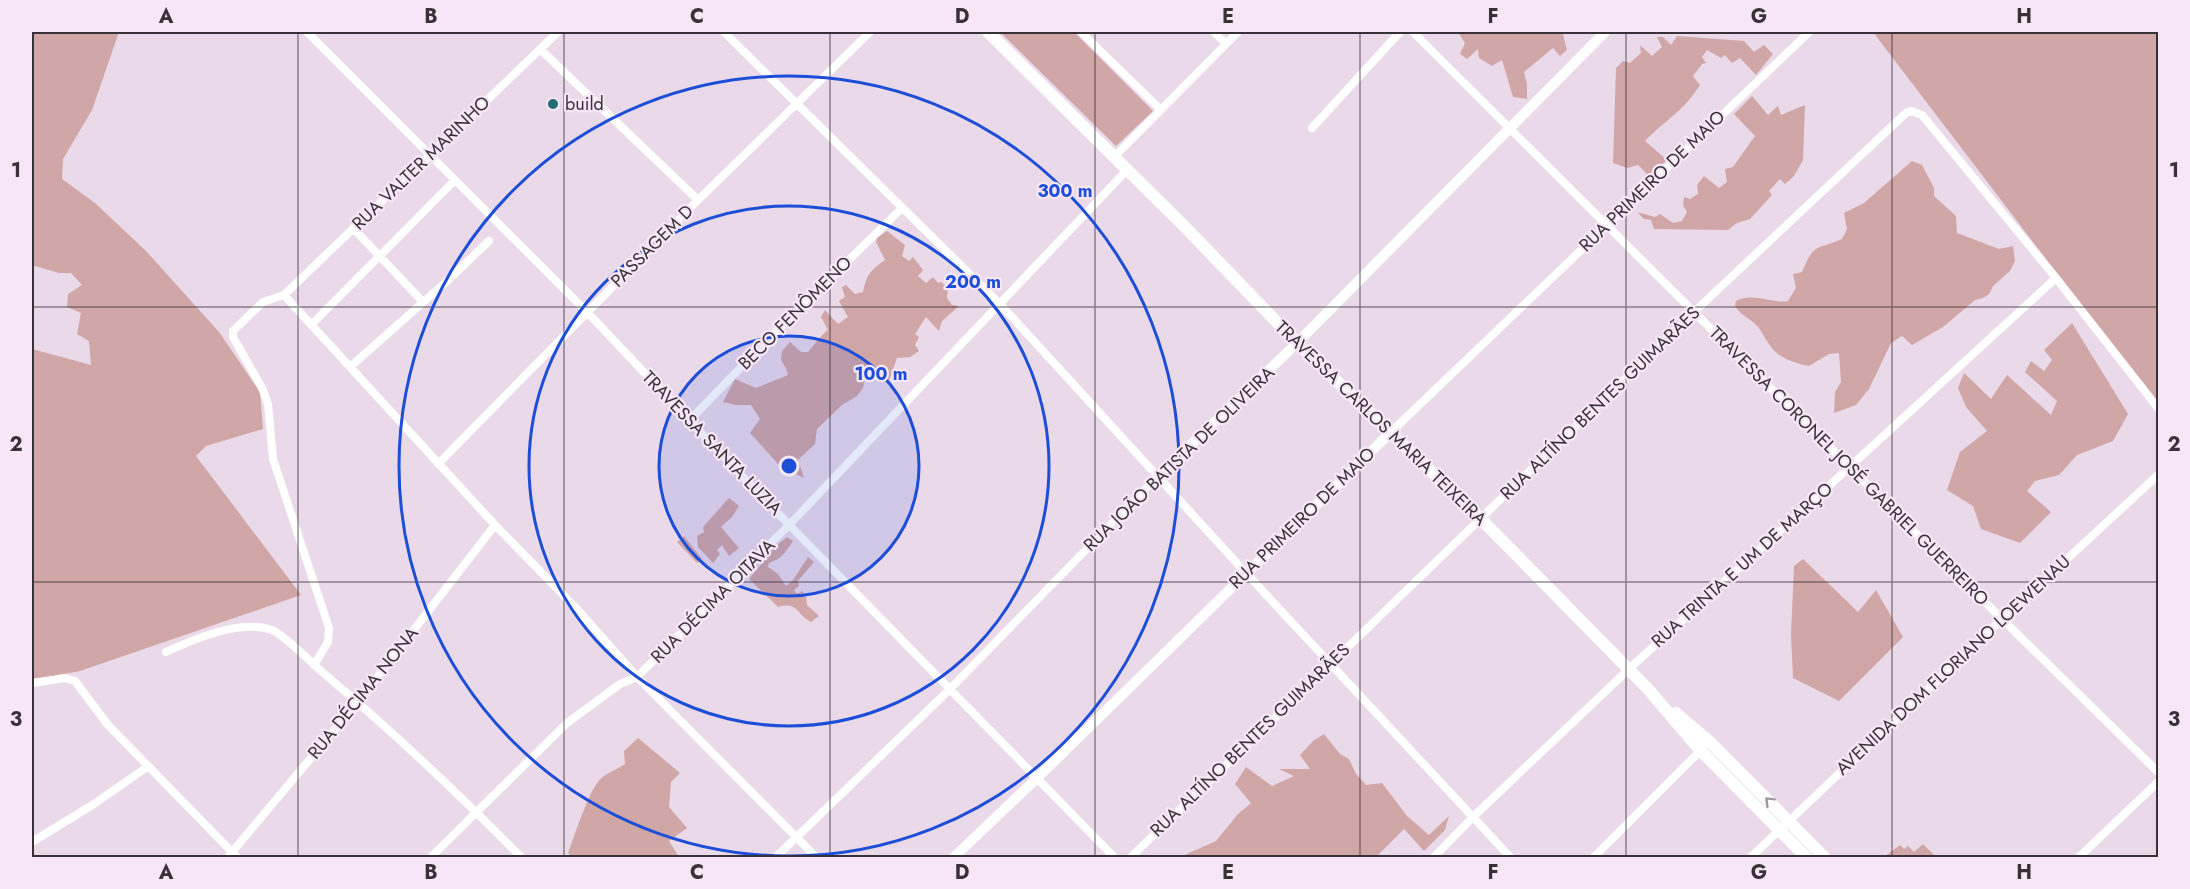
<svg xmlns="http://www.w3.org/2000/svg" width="2190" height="889" viewBox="0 0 2190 889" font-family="Jost,sans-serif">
	<rect width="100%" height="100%" fill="#ead9e9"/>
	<path fill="#d1a6a6" d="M32 32H119L92 110 63 159 62 179 95 203 146 251 219 332 260 392 263 429 206 446 196 456 301 595 80 671 32 680V349L91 365 89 341 77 334 81 313 67 307 68 294 82 285 71 273H59L35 266 32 268Z
		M1000 32H1074L1153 111 1116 146Z
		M1458 32H1480L1483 33 1485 32H1566L1563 35 1567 50 1560 56 1553 48 1524 72 1527 84V99L1513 97 1502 60 1492 66 1479 58 1478 49 1467 59 1460 54 1465 43Z
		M1873 32H2158V406Z
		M1677 36 1744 41 1754 52 1764 45 1773 54 1756 75 1740 58 1732 63 1725 55 1721 58 1707 50 1702 57 1706 63 1702 64 1693 76 1700 85C1683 112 1665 120 1645 141L1667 160 1646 180 1647 174 1638 165 1627 168 1613 163 1616 68 1623 61 1630 63 1641 53 1640 45 1652 56 1662 47 1657 37H1663L1671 45Z
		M1752 96 1768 115 1778 106 1781 115 1805 105 1803 160 1794 176 1785 184 1780 179 1769 191 1772 195 1750 219 1737 223 1728 230 1654 229 1651 220 1644 219 1637 212 1655 217 1660 214 1673 223 1682 221 1687 212 1683 205 1684 197 1690 199 1698 194 1697 185 1704 176 1719 188 1727 182 1725 169 1733 167 1755 136 1734 114Z
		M1912 161 1922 165 1934 188V196L1956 216 1957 233 1999 249 2013 246 2015 261 2010 271 1993 286 1989 294 1983 298 1975 300 1943 327 1912 345 1902 336 1891 343 1869 389 1856 405 1834 413 1835 392 1841 382 1839 353 1829 354 1809 366C1795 363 1777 358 1769 344 1765 339 1763 333 1759 328 1752 319 1741 316 1735 306L1736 301C1753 292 1772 304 1788 301L1796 288 1793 274 1802 272C1814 243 1816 250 1842 239L1847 229 1844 213 1864 203Z
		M887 231 905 245 902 256 909 261 913 257 923 270 918 276 926 283 933 277 938 283 941 282 948 288 947 298 952 305 959 306 942 321 939 331 926 317 915 334 919 337 915 345 919 351 910 357 897 358 889 381 881 374 875 379 866 372 863 388 857 396 842 405 817 429 815 444 798 460 804 478 781 467 750 433 760 419 751 405H736L723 402 735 379 756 388 788 375 786 368 781 360 782 351 790 342 801 352H808L822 335 828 330 821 317 825 310 838 324 848 317 839 301 845 297 842 287 846 285 855 294 863 292C867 274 870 271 885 260L876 242 877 238Z
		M2072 323 2128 414 2113 441 2077 455 2059 475 2035 481 2027 491 2051 512 2020 543 1981 529 1973 506 1947 490 1960 452 1987 431 1966 407 1958 388 1964 373 1991 399 2007 375 2051 415 2057 401 2025 372 2031 361 2044 371 2052 360 2044 350Z
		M729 498 739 506 732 517 721 527 739 548 729 556 722 545 717 550 720 554 713 563 698 547 697 536 704 532 703 527Z
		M684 536 702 559 697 563 677 542Z
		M787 537 793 541C786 552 781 559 769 563L768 567 778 574 786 586 793 580 808 557 814 562 798 581 799 586 794 590 797 594 802 591 806 596 807 605 819 616 811 622C796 614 798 601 778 607L749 579 777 545Z
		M1803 559 1858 612 1876 590 1903 637 1839 701 1793 678 1791 635 1794 566Z
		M1324 734 1340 754 1349 759 1356 774 1366 785 1382 783 1407 816 1429 835 1449 816 1445 830 1424 851 1404 829 1376 857H1180L1216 841 1238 814 1251 803 1235 784 1246 767 1272 786 1294 776 1279 769H1310L1300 755 1313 741Z
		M638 738 680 773 671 782 669 807 687 828 669 841 679 857H573L568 853C575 836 590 784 604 776 611 771 618 769 625 764L624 751Z
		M1923 844 1936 857H1884L1900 845 1904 849 1908 846 1914 852Z"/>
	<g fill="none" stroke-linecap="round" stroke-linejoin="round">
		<path stroke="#fff" stroke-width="8" d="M307 32 587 312 757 492 1115 858
			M724 32 1000 304 1246 573 1511 858
			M1081 32 1160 109
			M1214 32 1226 44
			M1413 32 2002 619 2158 772
			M540 49 698 200
			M1312 128 1400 32
			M1114 157 1238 32
			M353 228 423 302
			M284 295 495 525 577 609 637 677 817 858
			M311 325 455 180
			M350 367 446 282 489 241
			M690 420 770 337 902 208
			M1391 432 1809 32
			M438 464 698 200 870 32
			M166 652C194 639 241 619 272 630 284 635 310 661 321 671 391 730 458 793 522 858
			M314 665 328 642 329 628 273 459 268 404 262 388 233 337V331L263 302 284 295 558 32
			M32 683 65 678 75 681 108 725 238 858
			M32 842 94 804 147 767
			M227 858 358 702 495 525
			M430 858 567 723 620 684 637 677 790 524 1127 170
			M775 858 949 690 1158 476
			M1130 858 1695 311 1906 113 1911 111 1922 115 2056 278 2158 408
			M1433 858 1474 816 1629 669 2056 278
			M1593 858 1703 748
			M1750 858 2002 619 2158 475
			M2078 858 2158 782"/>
		<path stroke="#fff" stroke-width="10" d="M1158 476 1297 343 1605 32
			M953 858 1036 779 1391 432"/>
		<path stroke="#fff" stroke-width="12" d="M988 32 1185 227 1297 343 1481 519 1648 689 1701 751 1807 858
			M1676 713 1710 742 1825 858"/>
	</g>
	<defs><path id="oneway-chevron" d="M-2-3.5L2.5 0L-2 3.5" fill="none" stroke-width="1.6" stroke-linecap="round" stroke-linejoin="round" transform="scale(1.5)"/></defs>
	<use stroke="#9c989c" href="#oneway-chevron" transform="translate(1769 801) rotate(-135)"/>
	<path fill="none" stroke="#383238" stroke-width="1.5" stroke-opacity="0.55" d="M298 32V858M564 32V858M830 32V858M1095 32V858M1360 32V858M1626 32V858M1892 32V858M32 307H2158M32 582H2158"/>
	<circle cx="789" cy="466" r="130" fill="#1d4ed8" fill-opacity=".12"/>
	<g fill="none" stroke="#1d4ed8" stroke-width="3">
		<circle cx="789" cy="466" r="130"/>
		<circle cx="789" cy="466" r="260"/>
		<circle cx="789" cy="466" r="390"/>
	</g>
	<circle fill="#216d71" stroke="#f7e6f6" stroke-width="2" cx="553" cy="104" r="6"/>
	<g text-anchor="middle" stroke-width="4.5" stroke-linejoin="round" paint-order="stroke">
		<g font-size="18" fill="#383238" stroke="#f7e6f6" text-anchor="start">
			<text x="565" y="110">build</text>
		</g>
		<g font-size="18" fill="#383238" stroke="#f7e6f6">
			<text transform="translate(421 163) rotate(-44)" y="6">RUA VALTER MARINHO</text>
			<text transform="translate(1652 181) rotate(-44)" y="6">RUA PRIMEIRO DE MAIO</text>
			<text transform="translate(652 246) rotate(-45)" y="6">PASSAGEM D</text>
			<text transform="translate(795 313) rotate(-45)" y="6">BECO FENÔMENO</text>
			<text transform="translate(1600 403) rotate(-44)" y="6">RUA ALTÍNO BENTES GUIMARÃES</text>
			<text transform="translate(1381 423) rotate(44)" y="6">TRAVESSA CARLOS MARIA TEIXEIRA</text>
			<text transform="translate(712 443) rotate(46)" y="6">TRAVESSA SANTA LUZIA</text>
			<text transform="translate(1179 459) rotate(-44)" y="6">RUA JOÃO BATISTA DE OLIVEIRA</text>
			<text transform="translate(1849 466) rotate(45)" y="6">TRAVESSA CORONEL JOSÉ GABRIEL GUERREIRO</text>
			<text transform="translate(1302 518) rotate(-44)" y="6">RUA PRIMEIRO DE MAIO</text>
			<text transform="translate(1742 565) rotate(-42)" y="6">RUA TRINTA E UM DE MARÇO</text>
			<text transform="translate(713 601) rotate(-45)" y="6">RUA DÉCIMA OITAVA</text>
			<text transform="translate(1953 665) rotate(-43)" y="6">AVENIDA DOM FLORIANO LOEWENAU</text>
			<text transform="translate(363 693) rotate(-51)" y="6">RUA DÉCIMA NONA</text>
			<text transform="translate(1250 740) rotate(-44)" y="6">RUA ALTÍNO BENTES GUIMARÃES</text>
		</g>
	</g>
	<circle cx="789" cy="466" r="9" fill="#1d4ed8" stroke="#f7e6f6" stroke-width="3"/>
	<g font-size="18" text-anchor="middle" font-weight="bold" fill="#1d4ed8" stroke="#f7e6f6" stroke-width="4.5" stroke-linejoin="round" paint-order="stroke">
		<text x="1065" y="197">300 m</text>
		<text x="973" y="288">200 m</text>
		<text x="881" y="380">100 m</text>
	</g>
	<rect width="2190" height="889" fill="none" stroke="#f7e6f6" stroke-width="66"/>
	<rect x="33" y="33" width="2124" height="823" fill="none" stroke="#383238" stroke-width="2"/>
	<g font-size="20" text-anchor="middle" font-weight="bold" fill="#383238">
		<text x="166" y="23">A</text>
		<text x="431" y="23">B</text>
		<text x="697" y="23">C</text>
		<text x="962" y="23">D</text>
		<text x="1228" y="23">E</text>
		<text x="1493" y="23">F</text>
		<text x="1759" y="23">G</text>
		<text x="2024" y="23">H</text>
		<text x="16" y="177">1</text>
		<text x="2174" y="177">1</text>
		<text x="16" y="451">2</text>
		<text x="2174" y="451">2</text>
		<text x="16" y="726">3</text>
		<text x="2174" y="726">3</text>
		<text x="166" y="879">A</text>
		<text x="431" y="879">B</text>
		<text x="697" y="879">C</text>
		<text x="962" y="879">D</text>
		<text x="1228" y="879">E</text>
		<text x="1493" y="879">F</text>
		<text x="1759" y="879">G</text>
		<text x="2024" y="879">H</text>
	</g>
</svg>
